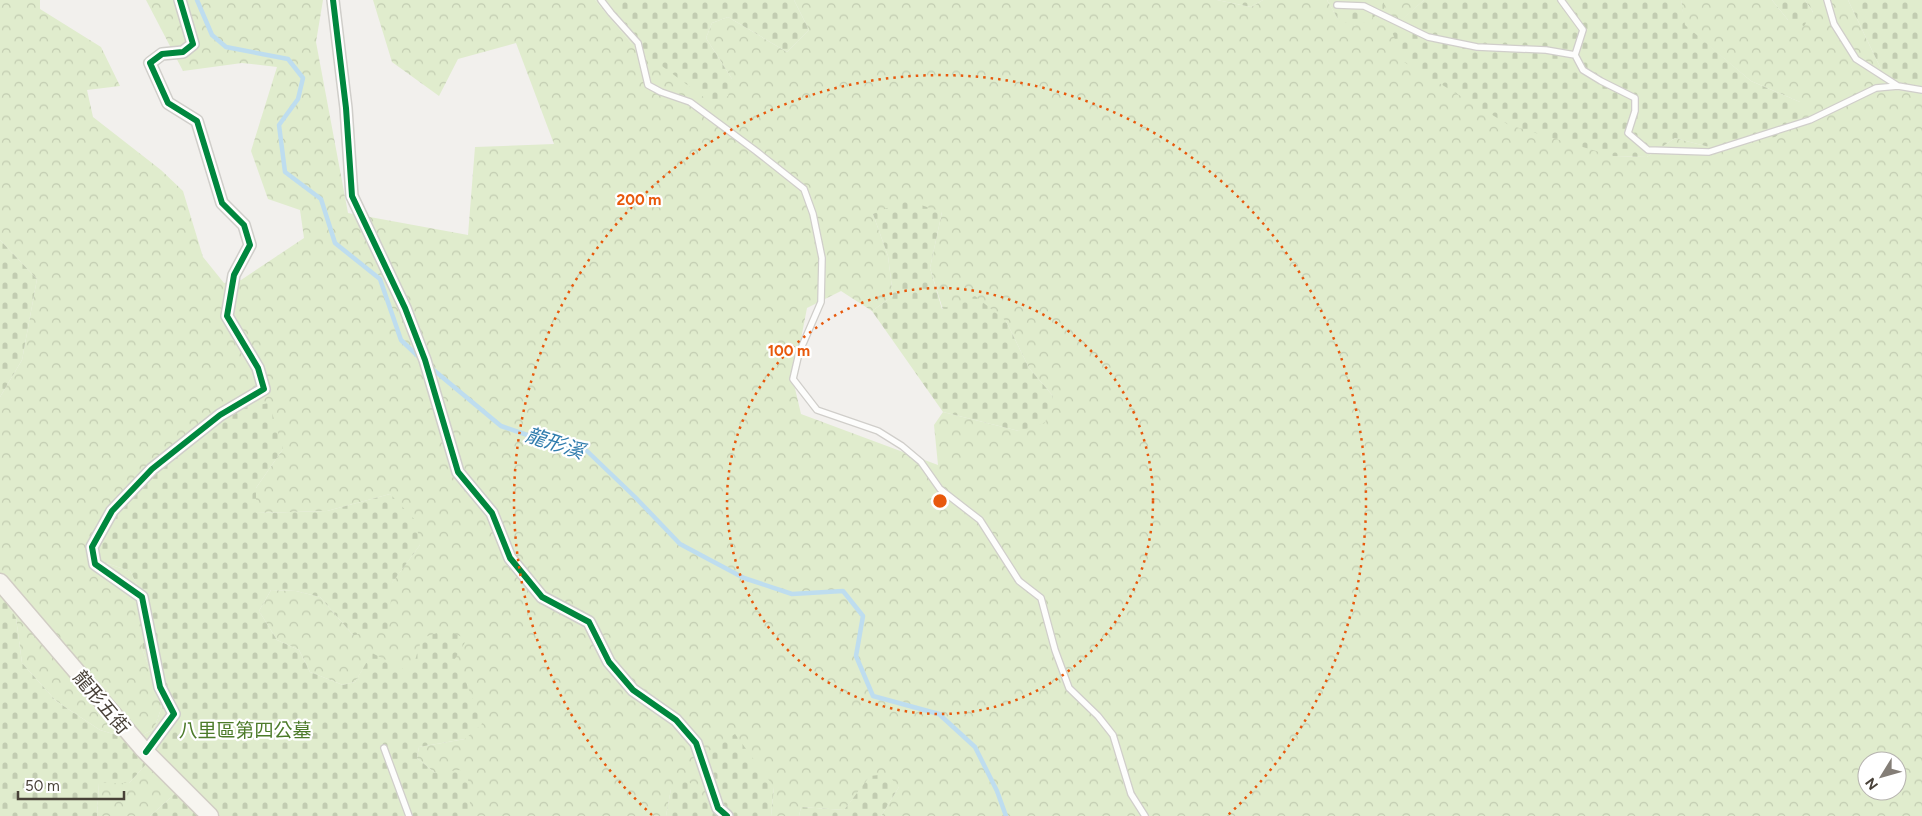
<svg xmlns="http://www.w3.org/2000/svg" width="1922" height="816" viewBox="0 0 1922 816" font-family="Figtree,'Noto Sans TC',sans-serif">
	<defs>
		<pattern id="forest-crowns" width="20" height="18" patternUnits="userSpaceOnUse" patternTransform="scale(1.25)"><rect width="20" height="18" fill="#e0eccd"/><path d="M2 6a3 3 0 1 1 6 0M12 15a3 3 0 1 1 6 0" fill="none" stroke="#c2ccb1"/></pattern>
		<pattern id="cemetery-stones" width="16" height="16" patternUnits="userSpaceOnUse" patternTransform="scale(1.25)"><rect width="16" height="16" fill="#e0eccd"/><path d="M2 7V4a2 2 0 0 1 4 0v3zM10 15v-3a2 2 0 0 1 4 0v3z" fill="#c2ccb1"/></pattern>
	</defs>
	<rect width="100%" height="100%" fill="#f2f0ed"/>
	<path fill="url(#forest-crowns)" fill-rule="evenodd" d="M0 0H40V9L101 47 120 86 87 90 93 117 161 170 183 191 203 257 224 283 241 280 304 238 300 210 268 199 251 151 277 67 242 63 183 71 146 0H323L316 42 348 213 468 235 475 147 554 144 516 43 458 59 439 96 392 62 373 0H595L631 43 732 79 706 38 712 23 728 17 787 52 809 30 794 0H1217L1251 7 1263 0H1327L1338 19 1384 9V0H1424L1392 29 1613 156 1647 157 1675 138 1709 147 1800 102 1751 81 1684 25 1681 0H1772L1788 20 1813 12 1805 0H1848L1891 90 1922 91V816H881L899 787 870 777 844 810 801 807 799 816H771L774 787 721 806 715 812 671 789 666 816H471L435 773 417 758 419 747 465 739 449 667 466 639 411 674 372 654 355 682 343 685 310 672 299 650 277 640 259 611 271 590 296 591 320 597 353 635 420 545 390 494 327 511 256 513V488L283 449 97 560 130 571 142 594V648L162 706 154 729 133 740 100 730 56 701 22 663 16 618 0 592V397L22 360 37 279 0 240ZM942 212 930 268 943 310 1006 321 1029 368 1053 396 1019 431 943 412 934 425 938 465 801 414 793 380 807 308 841 291 872 311 893 296 888 256 873 214ZM1867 761H1897V791H1867Z
		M148 762 176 793 150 816H97L99 783H129Z"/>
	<path fill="url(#cemetery-stones)" d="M595 0H794L809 30 787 52 728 17 712 23 706 38 732 79 728 96 713 104 631 43Z
		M1217 0H1263L1251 7Z
		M1327 0H1384V9L1370 20 1354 26 1338 19Z
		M1424 0H1681L1685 25 1751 81 1800 102V119L1775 137 1709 147 1675 138 1647 157 1613 156 1509 125 1404 62 1391 29Z
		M1772 0H1805L1813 12 1804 26 1788 20Z
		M1848 0H1922V91L1891 90Z
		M906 200 942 212 930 268 942 309 975 296 1006 321 1029 368 1053 396 1045 423 1019 431 943 412 872 311 893 296 888 256 873 214Z
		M0 240 37 279 22 360 0 397Z
		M269 403 283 449 256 488V513L327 511 390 494 416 521 420 545 392 583 389 629 353 635 320 597 296 591 271 590 259 611 277 640 299 650 310 672 343 685 355 682 372 653 411 673 422 638 446 630 467 639 450 667 461 669 482 724 465 739 419 747 417 758 435 773 460 770 468 779 471 816H150L176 793 148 762 129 783H99L97 816H0V592L16 618 22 663 56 701 100 730 133 740 154 729 162 706 142 648V594L130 571 97 560 95 537 125 497 232 410Z
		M735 734 774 787 771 816H666L671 789 686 778 714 812 720 806 708 752Z
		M887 774 899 787 881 816H799L801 807 844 810 870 776Z"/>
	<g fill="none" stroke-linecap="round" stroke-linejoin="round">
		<path stroke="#beddef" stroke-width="4.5" d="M197 0 212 35 226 47 288 59 303 78 298 99 279 125 285 172 321 199 335 243 380 279 401 340 421 359
			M430 367 501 426 548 442 587 451 635 497 680 544 744 578 792 594 843 591 863 616 856 656 873 696 939 714 975 747 997 791 1006 816"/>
		<defs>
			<path id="lane" d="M601 0 611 13 638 43 648 85 661 92 690 102 756 151 804 189 813 214 822 258 821 302 799 353 793 379 817 410 878 431 902 446 921 462 940 489 980 520 1019 581 1041 598 1055 650 1069 688 1098 716 1113 735 1131 794 1145 816
				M1561 0 1583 30 1575 55 1583 70 1601 81 1635 98V111L1628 133 1648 150 1709 152 1810 120 1876 88 1898 86 1922 90
				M1827 0 1834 24 1856 59 1898 86
				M1337 5 1364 6 1428 37 1477 47 1546 50 1575 55
				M384 748 409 816"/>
			<path id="street" d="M333 0 346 108 352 196 405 308 425 360 458 472 492 513 510 558 542 597 589 622 609 662 633 690 676 720 696 743 718 808 727 816
				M146 752 174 714 160 687 142 597 95 564 92 547 112 511 152 469 220 415 264 389 258 368 227 316 234 275 250 245 244 225 222 203 197 121 168 103 150 63 162 54 183 52 193 44 180 0"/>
			<path id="secondary" d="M0 582 143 749 210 816"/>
		</defs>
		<use href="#lane" stroke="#d0ceca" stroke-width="8"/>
		<use href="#street" stroke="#d0ceca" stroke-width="14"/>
		<use href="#secondary" stroke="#d1cdc4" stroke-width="19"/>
		<use href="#lane" stroke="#fdfdfc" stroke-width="5.5"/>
		<use href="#street" stroke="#fdfdfc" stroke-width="11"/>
		<use href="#secondary" stroke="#f7f5f0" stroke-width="16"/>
		<defs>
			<path id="cycleway" d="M333 0 346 108 352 196 405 308 425 360 458 472 492 513 510 558 542 597 589 622 609 662 633 690 676 720 696 743 718 808 727 816
				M146 752 174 714 160 687 142 597 95 564 92 547 112 511 152 469 220 415 264 389 258 368 227 316 234 275 250 245 244 225 222 203 197 121 168 103 150 63 162 54 183 52 193 44 180 0"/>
		</defs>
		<use href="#cycleway" stroke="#fff" stroke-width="9"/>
		<use href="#cycleway" stroke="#00873e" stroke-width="6"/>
	</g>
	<g fill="none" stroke="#e8590c" stroke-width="2.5" stroke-dasharray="2.5 5">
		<circle cx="940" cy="501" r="213"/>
		<path d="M652 815A426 426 0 1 1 1228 815"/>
	</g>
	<g text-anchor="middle" stroke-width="4.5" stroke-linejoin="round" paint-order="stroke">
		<g font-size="19" fill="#484138" stroke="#fff">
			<text transform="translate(102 702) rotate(50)" y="7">龍形五街</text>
		</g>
		<g font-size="19" fill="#4c7b2a" stroke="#fff">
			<text x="245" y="737">八里區第四公墓</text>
		</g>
		<g font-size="20" font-style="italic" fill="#2f7cad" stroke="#fff">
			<text transform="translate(555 443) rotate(18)" y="7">龍形溪</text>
		</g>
	</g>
	<circle cx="940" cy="501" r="8" fill="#e8590c" stroke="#fff" stroke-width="2.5"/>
	<g font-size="15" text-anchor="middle" font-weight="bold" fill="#e8590c" stroke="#fff" stroke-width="4.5" stroke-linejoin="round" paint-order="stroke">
		<text x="639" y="205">200 m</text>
		<text x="789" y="356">100 m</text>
	</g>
	<g transform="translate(1882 776) rotate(233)"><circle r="24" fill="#ffffff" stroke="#b6b3af"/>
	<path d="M0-4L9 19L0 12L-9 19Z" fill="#847e77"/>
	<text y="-8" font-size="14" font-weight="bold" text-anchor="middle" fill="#484138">N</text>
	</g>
	<path d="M18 791v8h106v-8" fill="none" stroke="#484138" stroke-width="2.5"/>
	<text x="25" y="791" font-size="15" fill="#484138" stroke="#ffffff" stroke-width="4" paint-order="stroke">50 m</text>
</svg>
